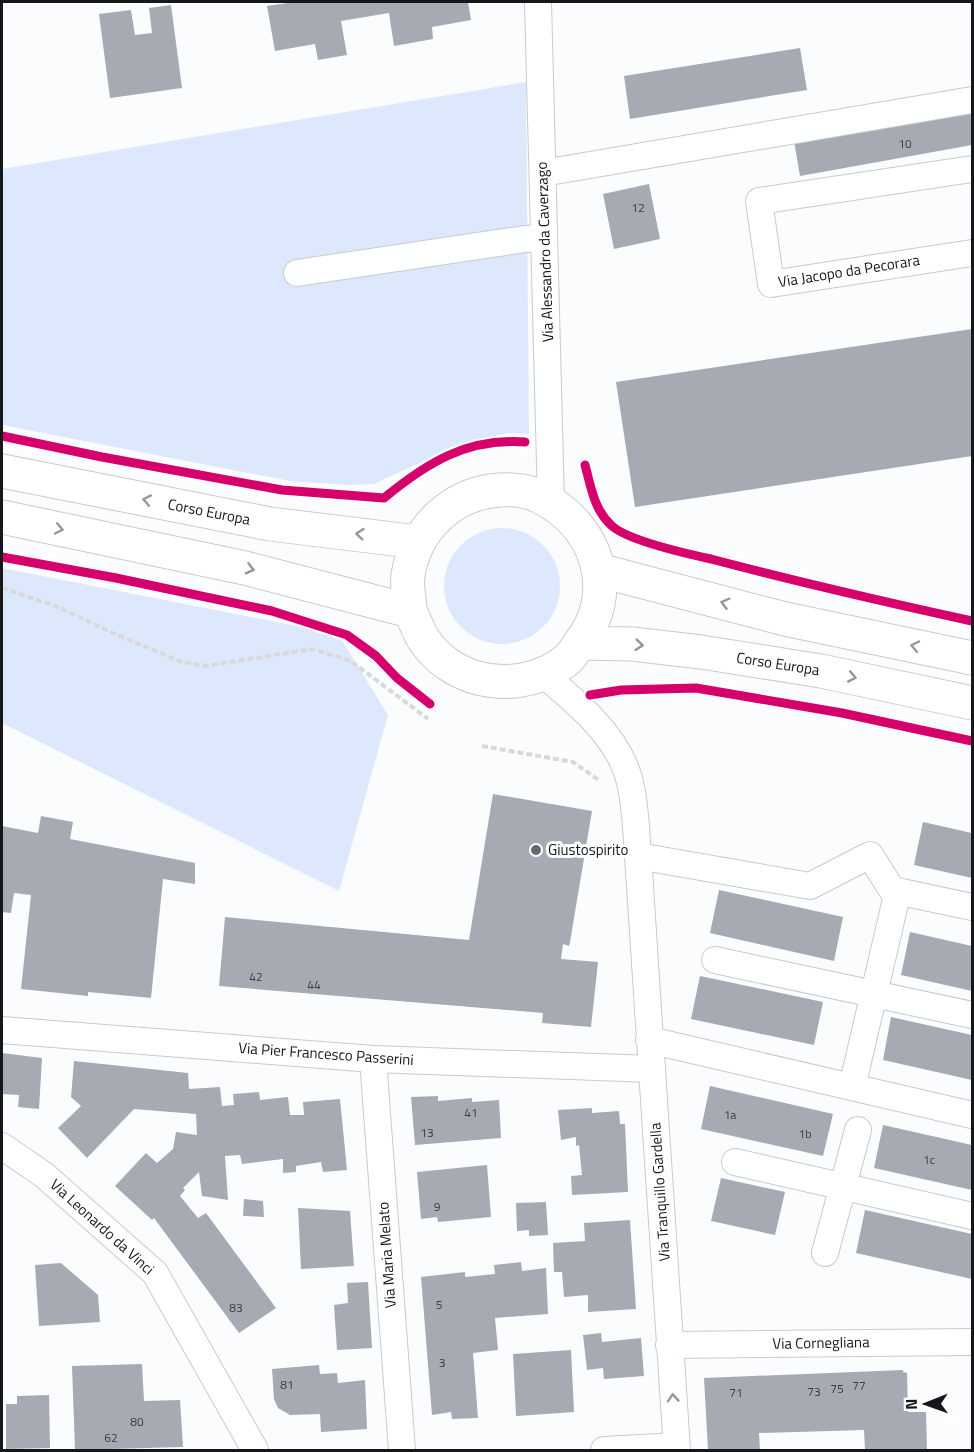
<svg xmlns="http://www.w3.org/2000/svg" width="974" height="1452" viewBox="0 0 974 1452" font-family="'Titillium Web',sans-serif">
	<rect width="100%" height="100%" fill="#fbfcfe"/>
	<path fill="#dee8fc" d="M526 82 529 434 508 433 468 442 450 449 374 484 349 485 290 481 2 425V169Z
		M444 586a58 58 0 1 1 116 0a58 58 0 1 1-116 0Z
		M2 568 338 634 388 715 339 891 2 723Z"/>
	<path fill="#a6aab2" d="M294 2H468L471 20 432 27 433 39 394 46 389 13 341 21 347 55 318 60 315 44 275 51 267 6Z
		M171 5 182 88 110 98 99 14 131 10 135 35 152 33 149 8Z
		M800 48 807 90 630 119 624 76Z
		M972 110V145L800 176 794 141Z
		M649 184 660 239 614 249 603 194Z
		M972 329V456L635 507 616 382Z
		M493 794 592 811 570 942 569 946 563 944 561 959 598 962 591 1027 542 1023 543 1013 219 986 225 917 469 940Z
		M41 816 73 822 70 839 195 863V884L163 879 151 998 88 992V996L21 989 31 895 14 893 11 913 2 912V826L38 833Z
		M923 822 972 833V878L914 865Z
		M719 890 843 917 834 961 710 933Z
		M910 932 972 946V991L901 975Z
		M700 976 823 1002 814 1045 691 1019Z
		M891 1017 972 1035V1080L883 1060Z
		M2 1053 42 1058 39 1109 18 1107 19 1095 2 1094Z
		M74 1061 188 1073 189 1089 220 1087 222 1106 234 1105 233 1094 259 1092 260 1100 288 1097 290 1115H304L303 1102 340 1099 347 1170 323 1172 321 1162 296 1166V1172L283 1173V1159L242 1164 240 1155 225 1156 228 1200 202 1196 199 1172 183 1188 185 1190 180 1196 198 1218 206 1213 276 1308 239 1333 154 1218 152 1220 115 1186 146 1153 157 1163 173 1149 176 1132 197 1135 196 1114 134 1109 87 1158 58 1128 81 1106 71 1097Z
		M710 1086 833 1114 823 1156 701 1129Z
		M438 1096V1101L472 1098V1102L499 1100 501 1138 415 1145 411 1097Z
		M592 1108V1113L619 1111 620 1124H625L628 1192 572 1195 571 1176 582 1175 579 1145 576 1146V1137L561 1140 558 1110Z
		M883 1125 972 1145V1190L874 1168Z
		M487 1165 491 1217 438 1222 437 1217 421 1219 417 1172Z
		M721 1178 785 1192 775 1235 711 1221Z
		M244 1199 263 1201 264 1217 243 1216Z
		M546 1202 548 1235 529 1236V1230L517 1231 516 1203Z
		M298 1208 350 1211 354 1266 301 1269Z
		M865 1210 972 1234V1279L856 1253Z
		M630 1220 636 1309 588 1312V1295L564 1297 562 1272H554L553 1243 585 1241 584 1223Z
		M521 1262 522 1271 546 1268 548 1314 495 1318 498 1350 473 1353 478 1418 452 1419 451 1412 432 1415 421 1277 465 1272V1277L495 1274 494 1265Z
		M61 1263 98 1295 100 1322 39 1326 35 1265Z
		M368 1282 372 1348 337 1350 334 1305 348 1303 347 1283Z
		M601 1333 602 1342 641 1338 644 1376 604 1379 603 1368 587 1370 583 1335Z
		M571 1350 574 1412 516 1416 513 1354Z
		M142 1364 144 1401 180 1400 183 1447 75 1450 72 1366Z
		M319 1365 320 1374 337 1373 338 1383 365 1380 367 1429 321 1432 320 1414 290 1415 278 1408 274 1399 272 1369Z
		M903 1370V1372L907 1373 908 1412H926L927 1450H865L864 1430 759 1433 760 1450H708L704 1378Z
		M49 1395 50 1448 6 1449V1404H17V1396Z"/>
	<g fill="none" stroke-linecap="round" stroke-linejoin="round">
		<defs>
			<path id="minor" d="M538 2 551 503
				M972 169 759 201 771 284 972 253
				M543 173 972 100
				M297 273 525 239 544 238
				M543 674C573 700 610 729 625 767 633 786 634 807 636 826L677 1450
				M638 856 810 886 870 855 892 890 972 907
				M715 960 972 1015
				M2 1030 373 1059 652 1069
				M649 1040 972 1115
				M373 1059 402 1450
				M852 1087 898 891
				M2 1146 44 1175 155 1273 255 1450
				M735 1162 972 1216
				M825 1253 858 1130
				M669 1345 972 1342
				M604 1450 676 1446"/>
			<path id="secondary" d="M2 471 270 524 418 542
				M2 517 245 568 410 611C415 620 418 631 424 640 455 687 525 695 568 659 572 655 576 649 579 644 620 593 597 524 540 497 529 491 513 489 500 490 453 493 416 527 408 575 406 586 410 600 410 611
				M598 570 785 619 972 658
				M580 643 632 644 701 652 821 671 972 703"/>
		</defs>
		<use href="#minor" stroke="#cacacc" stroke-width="28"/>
		<use href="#secondary" stroke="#cacacc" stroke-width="35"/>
		<path stroke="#d9d9d9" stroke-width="4" stroke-dasharray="6 3" stroke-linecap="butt" d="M2 588 58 607 113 633 182 662 206 666 312 649 351 661 428 719
			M482 746 573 762 600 781"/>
		<use href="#minor" stroke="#feffff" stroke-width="26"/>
		<use href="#secondary" stroke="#feffff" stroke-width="33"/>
		<defs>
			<path id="cycleway" d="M2 436 102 457 282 490 384 498C428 462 467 438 525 442
				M585 465C591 487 594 510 612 526 629 541 688 554 711 559 798 582 885 602 972 621
				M2 557 116 578 272 611 347 635 376 656 397 678 430 704
				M590 695 621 690 696 688 842 713 972 741"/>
		</defs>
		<use href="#cycleway" stroke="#fff" stroke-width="13"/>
		<use href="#cycleway" stroke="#d6006c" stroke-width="9"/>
	</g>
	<defs><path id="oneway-chevron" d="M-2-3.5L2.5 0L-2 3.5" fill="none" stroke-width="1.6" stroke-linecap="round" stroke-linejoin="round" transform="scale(1.5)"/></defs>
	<g stroke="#959798">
		<use href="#oneway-chevron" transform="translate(147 500) rotate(-169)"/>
		<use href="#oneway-chevron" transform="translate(59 529) rotate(12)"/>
		<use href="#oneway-chevron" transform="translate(360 534) rotate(-174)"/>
		<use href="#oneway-chevron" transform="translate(250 569) rotate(14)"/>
		<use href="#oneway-chevron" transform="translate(725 603) rotate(-165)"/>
		<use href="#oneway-chevron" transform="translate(639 645) rotate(6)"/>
		<use href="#oneway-chevron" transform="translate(915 646) rotate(-168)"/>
		<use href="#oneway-chevron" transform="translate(852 677) rotate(11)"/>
		<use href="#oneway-chevron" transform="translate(673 1398) rotate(-94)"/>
	</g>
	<circle fill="#66676a" stroke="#fff" stroke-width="2" cx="536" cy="850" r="6"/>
	<g text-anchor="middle" stroke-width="6" stroke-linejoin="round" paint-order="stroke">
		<g font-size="12" fill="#393c40">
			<text x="905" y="148">10</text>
			<text x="638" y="212">12</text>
			<text x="256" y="981">42</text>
			<text x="314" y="989">44</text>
			<text x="471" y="1117">41</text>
			<text x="730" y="1119">1a</text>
			<text x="427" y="1137">13</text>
			<text x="805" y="1138">1b</text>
			<text x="929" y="1164">1c</text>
			<text x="437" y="1211">9</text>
			<text x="439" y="1309">5</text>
			<text x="236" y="1312">83</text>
			<text x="442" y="1367">3</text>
			<text x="287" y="1389">81</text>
			<text x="859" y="1390">77</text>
			<text x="837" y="1393">75</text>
			<text x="814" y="1396">73</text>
			<text x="736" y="1397">71</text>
			<text x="137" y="1426">80</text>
			<text x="111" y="1442">62</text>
		</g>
		<g font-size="15" fill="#15171a" stroke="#fff">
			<text transform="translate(545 252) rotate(-92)" y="5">Via Alessandro da Caverzago</text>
			<text transform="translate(849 271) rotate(-9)" y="5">Via Jacopo da Pecorara</text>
			<text transform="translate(209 512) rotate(11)" y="5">Corso Europa</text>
			<text transform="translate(778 664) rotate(9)" y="5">Corso Europa</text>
			<text transform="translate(326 1054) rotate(4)" y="5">Via Pier Francesco Passerini</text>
			<text transform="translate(660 1192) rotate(-94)" y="5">Via Tranquillo Gardella</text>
			<text transform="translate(102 1227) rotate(42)" y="5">Via Leonardo da Vinci</text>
			<text transform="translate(387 1255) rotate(-94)" y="5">Via Maria Melato</text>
			<text transform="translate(821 1343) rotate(-1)" y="5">Via Cornegliana</text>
		</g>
		<g font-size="15" fill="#15171a" stroke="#fff" text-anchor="start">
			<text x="548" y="855">Giustospirito</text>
		</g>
	</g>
	<rect width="974" height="1452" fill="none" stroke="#15171a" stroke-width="6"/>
	<g transform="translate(926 1404) rotate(269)" stroke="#ffffff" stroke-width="4.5" paint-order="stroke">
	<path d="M0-4.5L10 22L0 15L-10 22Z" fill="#15171a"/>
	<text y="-9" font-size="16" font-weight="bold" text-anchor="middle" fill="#15171a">N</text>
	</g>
</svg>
